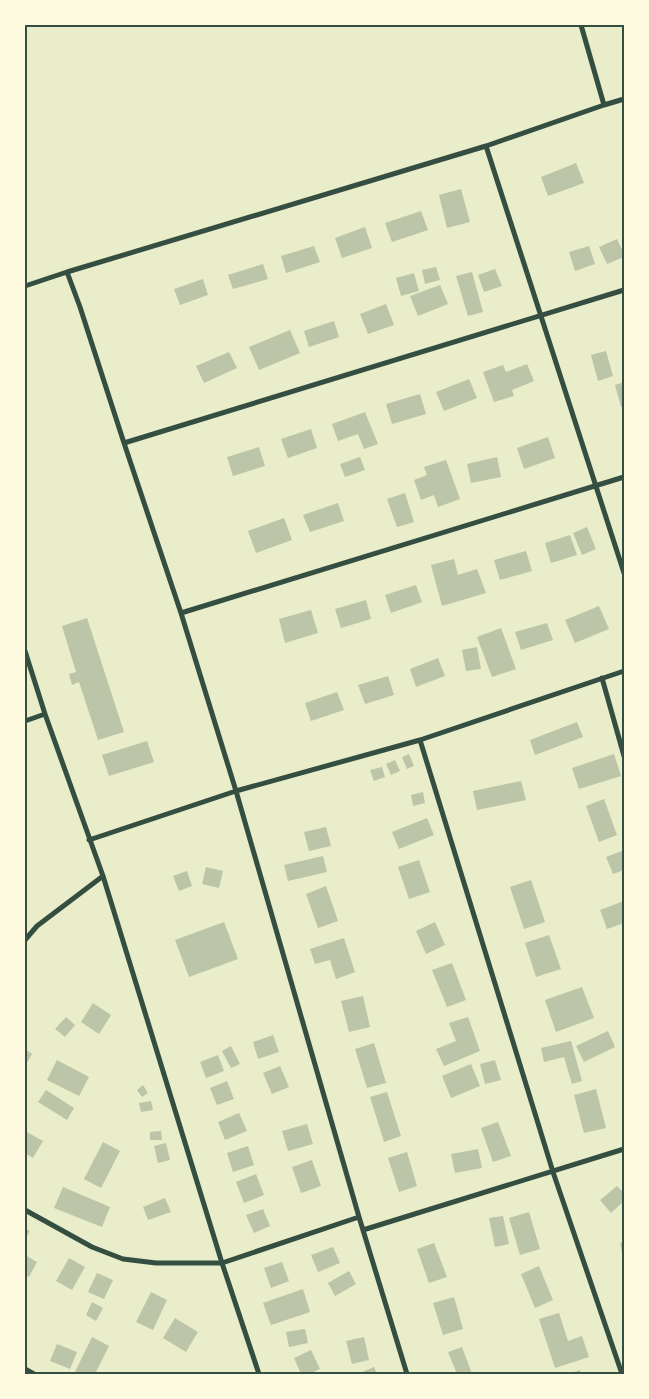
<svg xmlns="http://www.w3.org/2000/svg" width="649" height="1399" viewBox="0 0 649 1399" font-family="'Source Sans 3',sans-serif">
	<rect width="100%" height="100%" fill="#e9edc9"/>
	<path fill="#bcc5a7" d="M576 163 584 183 548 196 541 177Z
		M461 189 470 222 447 228 439 195Z
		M421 211 428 230 392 242 385 223Z
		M365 227 372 248 342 258 335 238Z
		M617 239 624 254V257L607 264 599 247Z
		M314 246 320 262 286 273 281 256Z
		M589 246 595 264 575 271 569 252Z
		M263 264 268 279 233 289 228 275Z
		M436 267 440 280 425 284 422 270Z
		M495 269 502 286 484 292 478 275Z
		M472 272 483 312 468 316 456 276Z
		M414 273 419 291 401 296 396 278Z
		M203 279 208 295 180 305 174 289Z
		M440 285 448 304 418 316 410 296Z
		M386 304 394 325 368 334 360 314Z
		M334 321 339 337 309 347 304 331Z
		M290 330 300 353 259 370 249 347Z
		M606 351 613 376 598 381 591 355Z
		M229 352 237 368 204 383 196 366Z
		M527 364 534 381 512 390 514 396 494 402 483 372 503 365 506 372Z
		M469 379 477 398 444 411 436 392Z
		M624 382V406L621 407 615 385Z
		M420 394 426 414 392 424 386 404Z
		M365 412 378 444 364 449 358 434 338 441 332 424Z
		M311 429 317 448 288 458 281 439Z
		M548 437 555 458 524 469 517 448Z
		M259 447 265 466 233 476 227 457Z
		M360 457 365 470 345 477 340 464Z
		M497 457 501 477 471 483 467 464Z
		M446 460 460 499 438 507 434 495 421 500 414 480 427 475 424 467Z
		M405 493 414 522 397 527 387 499Z
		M338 503 344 521 310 532 303 515Z
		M284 518 292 540 256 553 248 531Z
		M587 527 596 549 582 555 573 533Z
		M570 535 577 555 551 563 545 543Z
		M526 551 532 571 500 580 494 560Z
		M454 559 458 575 477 569 486 593 442 606 431 565Z
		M416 585 422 602 391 613 385 595Z
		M366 600 371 619 341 628 335 609Z
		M599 606 609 629 575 643 565 620Z
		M311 610 318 633 285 643 279 619Z
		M87 618 124 732 98 740 79 682 72 685 69 674 76 672 62 626Z
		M547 623 553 640 521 650 515 632Z
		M501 628 516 669 492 677 477 637Z
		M477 647 481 669 466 671 462 650Z
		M438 658 445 676 416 687 410 669Z
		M388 676 394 695 365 704 358 685Z
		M337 692 344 710 311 721 305 703Z
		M577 722 583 737 535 755 530 740Z
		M147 741 154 762 109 776 102 755Z
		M409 754 414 766 407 769 402 757Z
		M614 754 621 776 579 789 572 768Z
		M395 760 400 771 391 775 386 764Z
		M382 767 385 777 374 781 370 770Z
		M521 781 526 800 477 810 473 791Z
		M423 792 425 803 413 806 411 795Z
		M604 799 617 835 599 842 586 806Z
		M427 818 434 835 399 849 392 832Z
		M326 827 331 846 309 851 304 832Z
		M622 851 624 855V870L613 874 606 857Z
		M323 856 327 872 288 881 284 865Z
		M419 860 430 892 409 899 398 867Z
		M206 867 223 871 219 888 202 884Z
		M187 871 192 886 179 891 173 876Z
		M531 880 545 922 524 929 510 887Z
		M326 886 338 921 318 928 306 894Z
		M624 901V923L607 929 600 910Z
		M224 922 238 959 189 977 175 940Z
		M435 922 445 945 426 954 416 931Z
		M549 935 561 969 536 977 525 943Z
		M344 938 355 972 336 979 330 960 315 964 310 949Z
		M452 963 466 1000 447 1007 432 970Z
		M582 987 594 1018 556 1032 545 1000Z
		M363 996 370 1027 349 1032 341 1001Z
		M93 1003 111 1015 99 1034 81 1022Z
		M66 1017 75 1025 65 1037 55 1029Z
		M468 1017 480 1051 444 1066 436 1049 456 1041 449 1023Z
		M608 1031 615 1047 584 1062 576 1046Z
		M273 1035 279 1052 258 1059 253 1042Z
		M571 1041 582 1081 572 1084 564 1057 544 1062 541 1048Z
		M374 1043 386 1083 367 1088 355 1049Z
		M231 1046 240 1064 231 1068 222 1051Z
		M25 1049 32 1054 25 1066Z
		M218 1055 224 1071 206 1078 200 1062Z
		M57 1060 89 1077 79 1096 47 1080Z
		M495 1060 501 1080 485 1084 480 1064Z
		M471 1064 480 1086 451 1098 442 1076Z
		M280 1066 289 1087 272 1094 263 1073Z
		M227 1081 234 1099 217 1105 210 1088Z
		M143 1085 148 1093 142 1097 137 1090Z
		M596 1089 606 1128 584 1133 574 1095Z
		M46 1090 74 1108 67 1120 38 1102Z
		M387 1092 401 1136 384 1142 370 1097Z
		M151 1101 153 1110 141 1112 139 1103Z
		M239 1113 247 1131 225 1140 218 1122Z
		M498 1122 511 1156 493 1162 481 1128Z
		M307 1124 313 1144 288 1151 282 1131Z
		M25 1131 43 1141 33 1158 25 1153Z
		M161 1131 162 1140H150V1132Z
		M103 1142 120 1151 101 1188 84 1179Z
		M166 1143 170 1160 158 1163 154 1146Z
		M248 1146 254 1165 233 1172 227 1153Z
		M478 1149 482 1168 455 1173 451 1154Z
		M407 1152 417 1186 399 1192 388 1158Z
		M312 1160 321 1186 301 1193 292 1167Z
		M256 1174 264 1195 244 1203 236 1182Z
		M617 1186 624 1193V1201L611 1213 600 1200Z
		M63 1187 110 1207 102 1227 54 1208Z
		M165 1198 171 1212 148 1220 143 1207Z
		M263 1209 270 1226 254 1233 246 1215Z
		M529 1212 540 1249 520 1255 509 1218Z
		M503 1216 509 1244 495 1247 489 1218Z
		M25 1228 30 1231 25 1239Z
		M624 1242V1257H623L620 1243Z
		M434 1243 447 1277 429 1283 417 1249Z
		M333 1247 340 1263 318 1272 311 1255Z
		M25 1255 37 1262 29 1277 25 1275Z
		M69 1258 85 1267 72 1290 56 1281Z
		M282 1262 289 1281 271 1288 264 1268Z
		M539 1266 553 1300 535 1308 521 1274Z
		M349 1271 356 1284 335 1296 328 1283Z
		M97 1273 113 1280 104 1299 88 1292Z
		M303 1289 310 1312 271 1325 263 1303Z
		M151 1292 167 1300 153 1330 136 1322Z
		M454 1297 463 1329 443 1335 433 1303Z
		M92 1302 103 1308 96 1321 86 1315Z
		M559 1313 568 1341 582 1336 589 1357 555 1368 539 1319Z
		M175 1318 198 1332 186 1352 163 1338Z
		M305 1329 308 1343 289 1347 286 1332Z
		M92 1337 109 1346 95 1374H74Z
		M364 1337 369 1360 352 1364 346 1341Z
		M57 1344 77 1352 70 1369 50 1361Z
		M462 1347 472 1374H457L448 1352Z
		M311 1350 320 1369 309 1374H301L294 1358Z
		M374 1367 377 1374H357Z
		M580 1370 581 1374H568Z"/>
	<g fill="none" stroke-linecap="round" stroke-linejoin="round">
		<path stroke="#344e41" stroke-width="5" d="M581 25 604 105
			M486 146 624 573
			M67 272 80 307 124 443 181 613 236 791 359 1217 407 1374
			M25 286 67 272 486 146 604 105 624 99
			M124 443 624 290
			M181 613 624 477
			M25 651 45 714 103 876 222 1263 259 1374
			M602 678 624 756
			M25 721 45 714
			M420 740 553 1172 622 1374
			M89 840 236 791 420 740 624 671
			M25 940 37 926 103 876
			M25 1210 92 1247 123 1259 156 1263H222L359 1217
			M363 1230 624 1149
			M25 1369 34 1374"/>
	</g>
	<rect width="649" height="1399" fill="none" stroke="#fefae0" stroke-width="52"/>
	<rect x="26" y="26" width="597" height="1347" fill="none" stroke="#344e41" stroke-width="2"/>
</svg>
